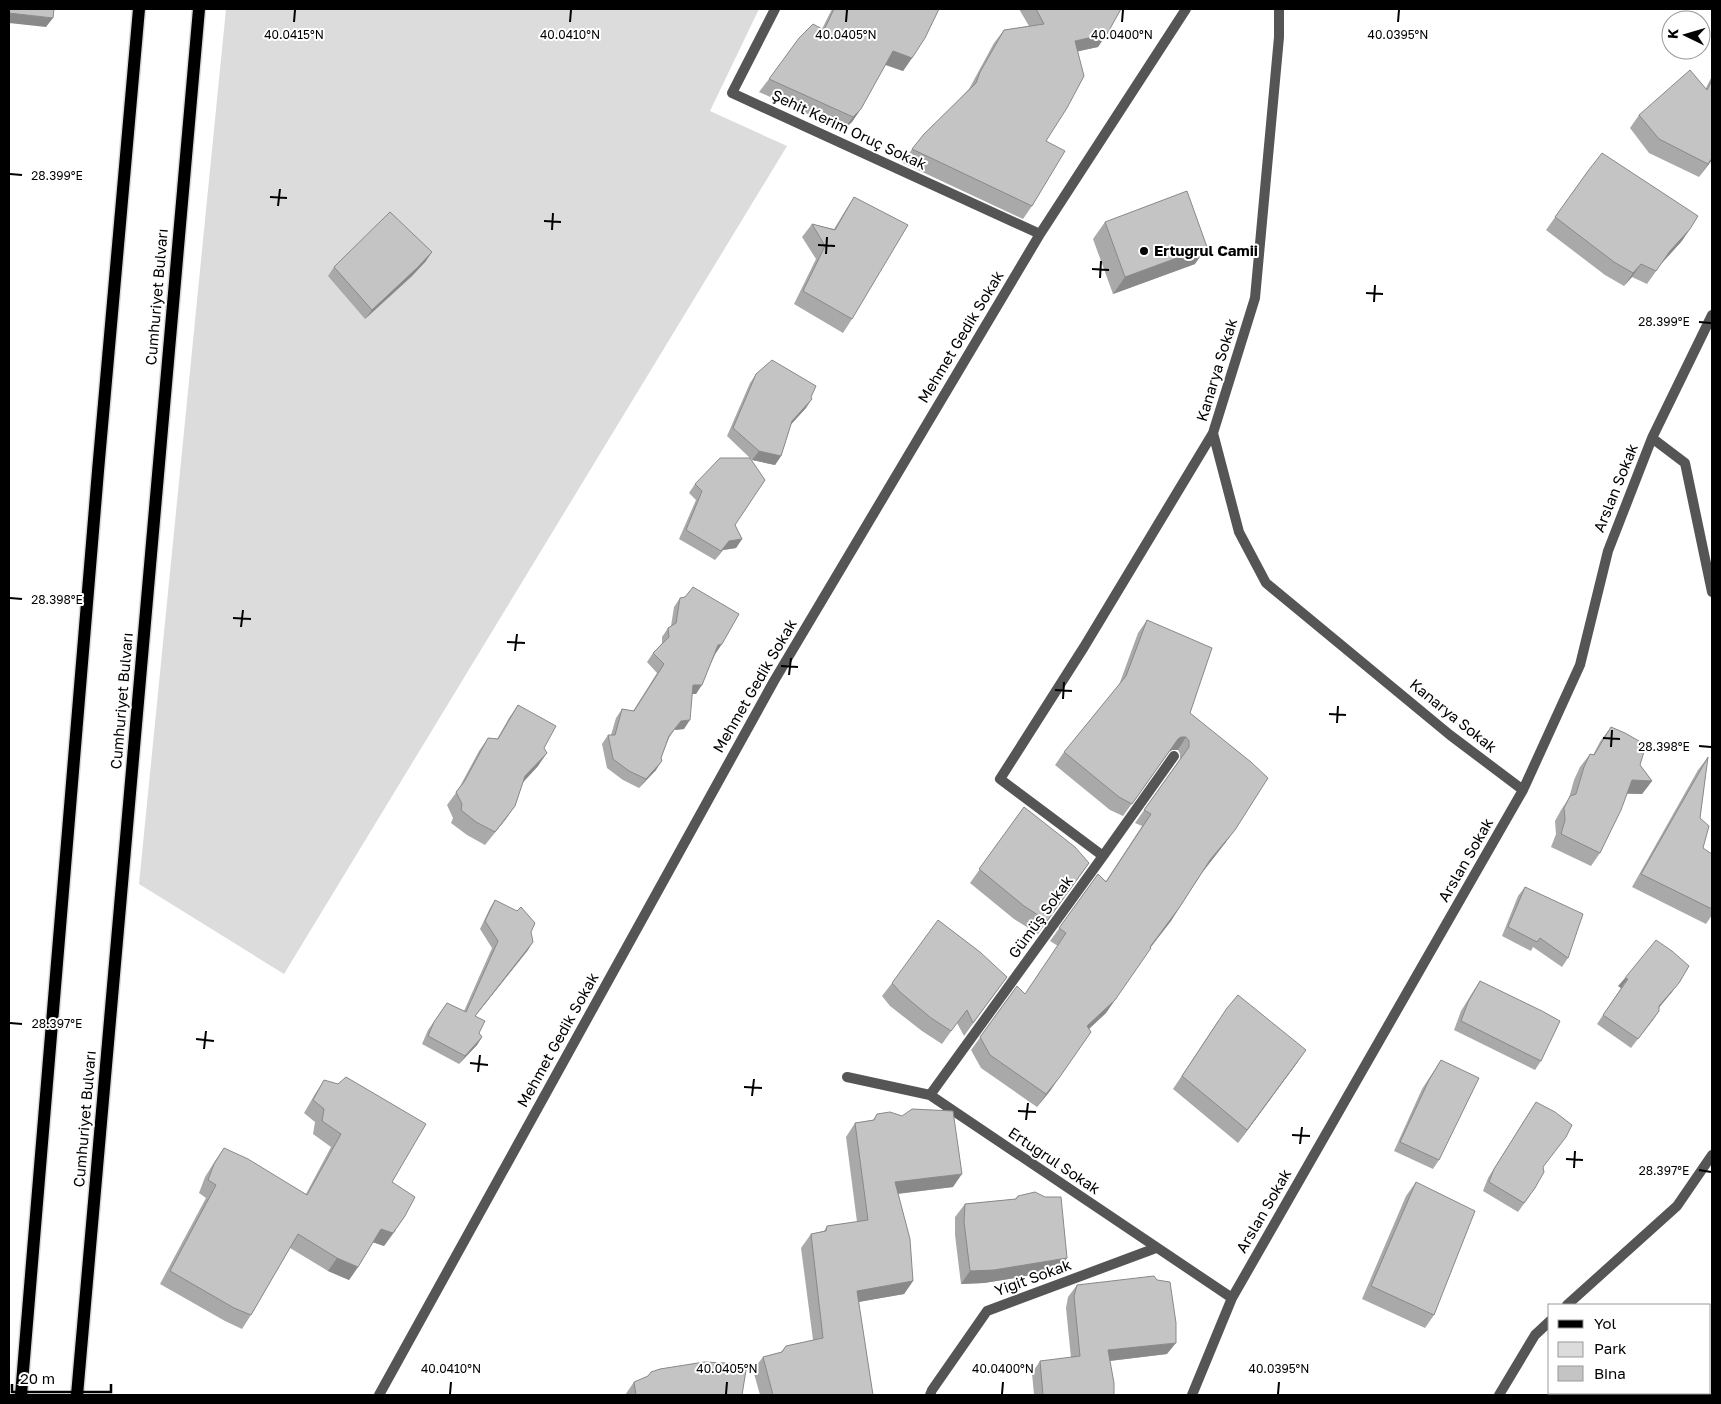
<svg xmlns="http://www.w3.org/2000/svg" width="1721" height="1404" viewBox="0 0 1721 1404" font-family="'Golos Text',sans-serif">
	<rect width="100%" height="100%" fill="#fff"/>
	<path fill="#dcdcdc" d="M226 9H759L710 111 787 146 284 974 139 884Z"/>
	<g fill="none" stroke-linecap="round" stroke-linejoin="round">
		<defs>
			<path id="primary" d="M21 1395 98 471 139 9
				M77 1395 199 9"/>
		</defs>
		<use href="#primary" stroke="#dbdbdb" stroke-width="15"/>
		<path stroke="#555" stroke-width="10" d="M775 9 732 93 1040 234
			M1279 9V37L1255 298 1213 433 1239 532 1266 583 1450 735 1523 790
			M1652 438 1685 463 1712 592
			M1103 856 1000 779 1084 647 1213 433
			M847 1077 930 1095 1232 1298
			M930 1095 1103 856 1174 756
			M1567 1305 1677 1206 1712 1155
			M379 1395 774 681 1040 234 1186 9
			M930 1395 932 1390 987 1311 1156 1248
			M1192 1395 1232 1298 1523 790 1580 665 1608 551 1652 438 1712 315
			M1499 1395 1535 1335 1550 1321"/>
		<use href="#primary" stroke="#000" stroke-width="12"/>
	</g>
	<path fill="#a9a9a9" d="M832 9H939L912 58 903 71 885 65 852 122 843 130 759 92 769 79 822 29Z
		M1019 9H1121L1098 47 1078 51 1046 141 1032 206 1023 219 903 163 912 149 969 89 994 43 1004 30 1029 26Z
		M1712 76V160L1699 177 1649 153 1630 128 1639 115 1706 88Z
		M1588 171 1690 229 1681 242 1661 264 1647 284 1632 277 1624 286 1605 275 1546 230Z
		M854 197 852 319 843 333 794 304 816 259 802 237 812 224 834 229 845 211Z
		M1105 222 1195 264 1113 294 1093 239Z
		M426 261 412 276 365 319 328 276 334 267Z
		M756 374 811 397 806 408 791 424 781 456 775 465 752 460 751 458 735 525 742 539 736 548 723 550 715 560 679 539 696 500 689 493 695 484 750 458 727 436 750 383Z
		M680 598 716 653 696 694H692L684 729 674 730 669 738 656 770 639 788 623 780 607 768 602 744 608 735H611L616 718 622 709 633 711 657 673 647 662 653 653 662 643V637L668 628 671 626 674 607Z
		M1147 620 1190 713 1226 842 1205 868 1171 921 1150 947 1106 1013 1089 1029 1050 1091 1037 1107 981 1068 971 1050 1017 986 1025 994 1058 946 1050 941 1098 874 1106 881 1142 826 1135 823 1180 759V754L1178 750H1172L1169 752 1123 816 1110 810 1055 765 1064 752 1119 685 1138 633Z
		M518 705 544 748 538 766 523 782 515 806 485 845 467 835 451 823 453 818 447 805 458 790 479 751 488 738 497 739 509 718Z
		M1611 727 1652 781 1642 794H1627L1600 853 1591 866 1551 847 1556 834 1555 821 1561 810 1569 798 1574 780 1580 767 1590 754 1593 755 1601 740Z
		M1708 757 1700 818 1703 848 1712 909V915L1706 924 1632 887 1698 770Z
		M1024 807 1089 863 1038 934 1014 919 970 883Z
		M1525 887 1568 958 1562 967 1533 947 1531 951 1502 936 1518 896Z
		M495 900 531 932 528 950 475 1016 479 1033 482 1037 477 1045 459 1064 422 1044 428 1030 447 1003 464 1011 492 948 480 929 490 908Z
		M1007 977 964 1036 957 1023 942 1044 922 1031 890 1006 882 996 892 983Z
		M1480 981 1541 1061 1535 1070 1454 1030 1461 1011 1474 990Z
		M1618 986 1672 992 1659 1007V1011L1631 1048 1597 1024 1621 988Z
		M1218 1021 1297 1063 1238 1143 1173 1089Z
		M1441 1060 1439 1160 1433 1169 1394 1151 1422 1089Z
		M324 1080 392 1182 396 1230 384 1246 373 1242 358 1267 349 1280 328 1271 290 1248 251 1315 242 1329 225 1321 160 1284 206 1198 199 1193 205 1177 215 1161 224 1148 306 1194 331 1147 313 1134 315 1122 304 1113 315 1094Z
		M1536 1102 1543 1168 1529 1197 1518 1212 1483 1191 1488 1178Z
		M877 1114 953 1187 898 1194 913 1281 904 1294 858 1302 873 1395H760L753 1370 763 1357 781 1352 786 1346 813 1340 801 1248 811 1234 824 1231 827 1226 857 1222 846 1137 855 1123 873 1120Z
		M1416 1182 1434 1315 1425 1328 1362 1299 1406 1196Z
		M1018 1196 1067 1258 1058 1271 984 1283 961 1284 955 1235V1217L965 1204 1015 1199Z
		M1077 1285 1167 1354 1110 1361 1114 1395H1034L1032 1373 1040 1361 1071 1358 1066 1308 1068 1297Z
		M634 1382 742 1395H625Z"/>
	<path fill="#898989" d="M9 13 53 18 46 27 9 23Z
		M1107 34 1098 47 1066 54 1075 41Z
		M893 51 912 58 903 71 884 64Z
		M861 109 852 122 843 130 853 117Z
		M1712 158V160L1699 177 1708 164Z
		M1690 229 1681 242 1661 264 1647 284 1670 251Z
		M1207 247 1195 264 1113 294 1125 277Z
		M432 252 426 261 412 276 365 319 372 310Z
		M1641 264 1632 277 1624 286 1633 273Z
		M812 399 806 408 786 430 792 421Z
		M759 451 781 456 775 465 752 460Z
		M742 539 736 548 723 550 715 560 729 541Z
		M722 644 716 653 712 654 718 645Z
		M693 685H702L696 694H687Z
		M690 720 684 729 674 730 663 745 681 721Z
		M1181 737H1186L1178 750H1172L1169 752 1123 816 1178 739Z
		M547 753 538 766 516 790 525 776Z
		M662 761 656 770 639 788 646 779Z
		M1632 780 1652 781 1642 794 1623 793Z
		M515 806 506 819 485 845Z
		M1235 830 1226 842 1202 873 1210 860Z
		M1179 908 1171 921 1141 960 1150 947Z
		M533 942 528 950 469 1024 475 1016Z
		M1625 978 1628 979 1621 988 1618 986Z
		M1679 983 1672 992 1653 1015 1659 1006Z
		M1115 1000 1106 1013 1078 1039 1087 1026Z
		M1659 1011 1653 1020 1631 1048 1638 1039Z
		M482 1037 477 1045 459 1064 465 1056Z
		M1306 1050 1297 1063 1238 1143 1247 1130Z
		M1059 1078 1050 1091 1037 1107 1046 1094Z
		M962 1174 953 1187 886 1195 895 1182Z
		M405 1216 384 1246 372 1242 381 1229Z
		M337 1258 358 1267 349 1280 328 1271Z
		M1067 1258 1058 1271 984 1283 961 1284 970 1271Z
		M913 1281 904 1294 847 1304 857 1291Z
		M1176 1343 1167 1354 1100 1362 1108 1350Z"/>
	<path fill="#c4c4c4" stroke="#898989" d="M9 9H54L53 18 9 13Z
		M834 9H939L925 38 912 58 893 51 861 109 853 117 769 79 799 38 813 24 824 30Z
		M1036 9H1121L1107 34 1075 41 1084 76 1067 108 1046 141 1065 151 1032 206 912 149 924 134 976 83 980 72 1004 30 1044 24Z
		M1690 70 1707 90 1712 80V158L1708 164 1659 139 1639 115Z
		M1602 153 1698 216 1690 229 1670 251 1656 271 1641 264 1633 273 1614 262 1555 217 1588 171Z
		M1187 191 1207 247 1125 277 1105 222Z
		M854 197 908 225 852 319 803 291 825 246 812 224 835 230Z
		M390 212 432 252 418 267 372 310 334 267Z
		M772 360 816 386 811 397 812 399 792 421 781 456 759 451 733 428 756 374Z
		M720 458H750L765 480 735 525 742 539 729 541 721 551 686 530 702 491 695 484Z
		M693 587 739 614 722 644 718 645 702 685H693L690 720 681 721 669 736 661 758 662 761 646 779 629 771 613 759 608 735H615L622 709 634 711 664 664 653 653 669 637 668 628 676 623 680 598 685 597Z
		M1147 620 1212 648 1190 713 1251 762 1268 778 1235 830 1210 860 1179 908 1150 947 1151 948 1115 1000 1087 1026 1091 1032 1059 1078 1046 1094 990 1055 980 1037 1017 986 1025 994 1066 933 1059 928 1098 874 1106 882 1151 814 1144 810 1189 747V741L1186 737H1181L1178 739 1132 804 1119 797 1064 752 1126 676Z
		M518 705 556 726 544 748 547 753 525 776 515 806 495 832 476 822 461 810 462 804 456 792 464 782 488 738 498 739Z
		M1611 727 1625 733 1646 745 1640 765 1652 781 1632 780 1621 810 1600 853 1561 834 1565 820 1564 808 1570 796 1576 794 1584 767 1590 754 1594 755Z
		M1708 757 1700 818 1709 826 1703 848 1712 854V909L1641 874Z
		M1024 807 1075 847 1089 863 1047 921 1024 906 979 869Z
		M1525 887 1583 914 1568 958 1540 938 1537 942 1508 927Z
		M495 900 517 911 521 907 535 923 531 932 533 942 475 1016 485 1021 479 1033 482 1037 465 1056 428 1036 434 1022 447 1003 466 1012 498 941 485 921Z
		M938 920 980 952 1007 977 973 1023 967 1010 951 1031 931 1018 900 992 892 983Z
		M1656 940 1672 951 1689 966 1679 983 1659 1006V1011L1638 1039 1603 1015 1628 979 1625 978Z
		M1480 981 1542 1011 1560 1021 1541 1061 1461 1021 1468 1002Z
		M1238 995 1306 1050 1247 1130 1182 1076 1227 1008Z
		M1441 1060 1479 1078 1439 1160 1400 1142 1429 1080Z
		M346 1077 426 1124 392 1182 415 1197 405 1216 393 1233 381 1229 358 1267 337 1258 298 1234 251 1315 234 1308 170 1271 216 1185 208 1180 214 1164 224 1148 248 1159 307 1195 341 1134 322 1121 324 1109 313 1100 324 1080 338 1084Z
		M1536 1102 1555 1112 1572 1125 1566 1137 1543 1167 1544 1172 1535 1188 1524 1203 1489 1182 1494 1169Z
		M912 1109 953 1111 962 1174 895 1182 910 1239 913 1281 857 1291 873 1395H773L763 1357 782 1352 786 1346 823 1338 811 1234 826 1231 827 1226 868 1220 855 1123 874 1120 877 1114 890 1112 902 1116Z
		M1416 1182 1475 1211 1434 1315 1371 1286Z
		M1035 1192 1045 1197H1061L1067 1258 994 1270 970 1271 964 1222 965 1204 1016 1199 1018 1196Z
		M1154 1276 1157 1280 1170 1282 1176 1323V1343L1108 1350 1114 1383V1395H1043L1040 1361 1080 1356 1074 1296 1077 1285Z
		M704 1362 747 1364 742 1395H636L634 1382 648 1376 651 1372 660 1369Z"/>
	<path fill="none" stroke="#000" stroke-width="2" d="M294 22 295 10M570 22 571 10M846 22 847 10M1122 22 1123 10M1398 22 1399 10M10 174 22 175M270 197 287 198M278 206 280 189M544 221 561 222M552 230 553 213M818 245 835 246M826 254 827 237M1092 269 1109 270M1100 278 1101 261M1366 293 1383 294M1374 302 1375 285M1699 322 1711 323M10 598 22 599M233 618 251 619M241 627 243 610M507 642 525 643M515 651 517 634M781 666 798 667M789 675 791 658M1055 690 1072 691M1063 699 1064 682M1329 714 1346 715M1337 723 1338 706M1603 738 1620 739M1699 746 1711 747M1611 747 1612 730M10 1023 22 1024M196 1039 214 1041M204 1049 206 1031M470 1063 488 1065M478 1072 480 1055M744 1087 762 1088M752 1096 754 1079M1018 1111 1036 1112M1026 1120 1028 1103M1292 1135 1310 1136M1300 1144 1302 1127M1566 1159 1583 1160M1574 1168 1575 1151M1699 1170 1711 1172M450 1394 451 1382M726 1394 727 1382M1002 1394 1003 1382M1278 1394 1279 1382"/>
	<circle fill="#000" stroke="#fff" stroke-width="2" cx="1144" cy="251" r="5"/>
	<g text-anchor="middle" stroke-width="4" stroke-linejoin="round" paint-order="stroke">
		<g font-size="15" fill="#000" stroke="#fff">
			<text transform="translate(849 130) rotate(25)" y="5">Şehit Kerim Oruç Sokak</text>
			<text transform="translate(157 297) rotate(-85)" y="5">Cumhuriyet Bulvarı</text>
			<text transform="translate(961 337) rotate(-59)" y="5">Mehmet Gedik Sokak</text>
			<text transform="translate(1217 370) rotate(-73)" y="5">Kanarya Sokak</text>
			<text transform="translate(1616 488) rotate(-68)" y="5">Arslan Sokak</text>
			<text transform="translate(755 686) rotate(-60)" y="5">Mehmet Gedik Sokak</text>
			<text transform="translate(122 701) rotate(-85)" y="5">Cumhuriyet Bulvarı</text>
			<text transform="translate(1453 716) rotate(39)" y="5">Kanarya Sokak</text>
			<text transform="translate(1466 860) rotate(-60)" y="5">Arslan Sokak</text>
			<text transform="translate(1041 917) rotate(-54)" y="5">Gümüş Sokak</text>
			<text transform="translate(558 1040) rotate(-61)" y="5">Mehmet Gedik Sokak</text>
			<text transform="translate(85 1119) rotate(-85)" y="5">Cumhuriyet Bulvarı</text>
			<text transform="translate(1054 1161) rotate(34)" y="5">Ertuğrul Sokak</text>
			<text transform="translate(1264 1211) rotate(-60)" y="5">Arslan Sokak</text>
			<text transform="translate(1033 1278) rotate(-20)" y="5">Yiğit Sokak</text>
		</g>
		<g font-size="15" font-weight="bold" fill="#000" stroke="#fff" text-anchor="start">
			<text x="1154" y="256">Ertuğrul Camii</text>
		</g>
	</g>
	<g font-size="12" text-anchor="middle" fill="#000" stroke="#fff" stroke-width="4" stroke-linejoin="round" paint-order="stroke">
		<text x="294" y="39">40.0415°N</text>
		<text x="570" y="39">40.0410°N</text>
		<text x="846" y="39">40.0405°N</text>
		<text x="1122" y="39">40.0400°N</text>
		<text x="1398" y="39">40.0395°N</text>
		<text x="57" y="180">28.399°E</text>
		<text x="1664" y="326">28.399°E</text>
		<text x="57" y="604">28.398°E</text>
		<text x="1664" y="751">28.398°E</text>
		<text x="57" y="1028">28.397°E</text>
		<text x="1664" y="1175">28.397°E</text>
		<text x="451" y="1373">40.0410°N</text>
		<text x="727" y="1373">40.0405°N</text>
		<text x="1003" y="1373">40.0400°N</text>
		<text x="1279" y="1373">40.0395°N</text>
	</g>
	<rect width="1721" height="1404" fill="none" stroke="#000000" stroke-width="20"/>
	<rect x="1548" y="1304" width="162" height="90" fill="#ffffff" stroke="#999999"/>
	<rect x="1558" y="1320" width="25" height="8" fill="#000000" stroke="#999999"/>
	<text x="1594" y="1329" font-size="15" fill="#000000">Yol</text>
	<rect x="1558" y="1342" width="25" height="15" fill="#dcdcdc" stroke="#999999"/>
	<text x="1594" y="1354" font-size="15" fill="#000000">Park</text>
	<rect x="1558" y="1366" width="25" height="15" fill="#c4c4c4" stroke="#999999"/>
	<text x="1594" y="1379" font-size="15" fill="#000000">Bina</text>
	<g transform="translate(1686 35) rotate(275)"><circle r="24" fill="#ffffff" stroke="#999999"/>
	<path d="M0-4L9 19L0 12L-9 19Z" fill="#000000"/>
	<text y="-8" font-size="14" font-weight="bold" text-anchor="middle" fill="#000000">K</text>
	</g>
	<path d="M12 1384v8h99v-8" fill="none" stroke="#000000" stroke-width="2.5"/>
	<text x="20" y="1384" font-size="15" fill="#000000" stroke="#ffffff" stroke-width="4" paint-order="stroke">20 m</text>
</svg>
